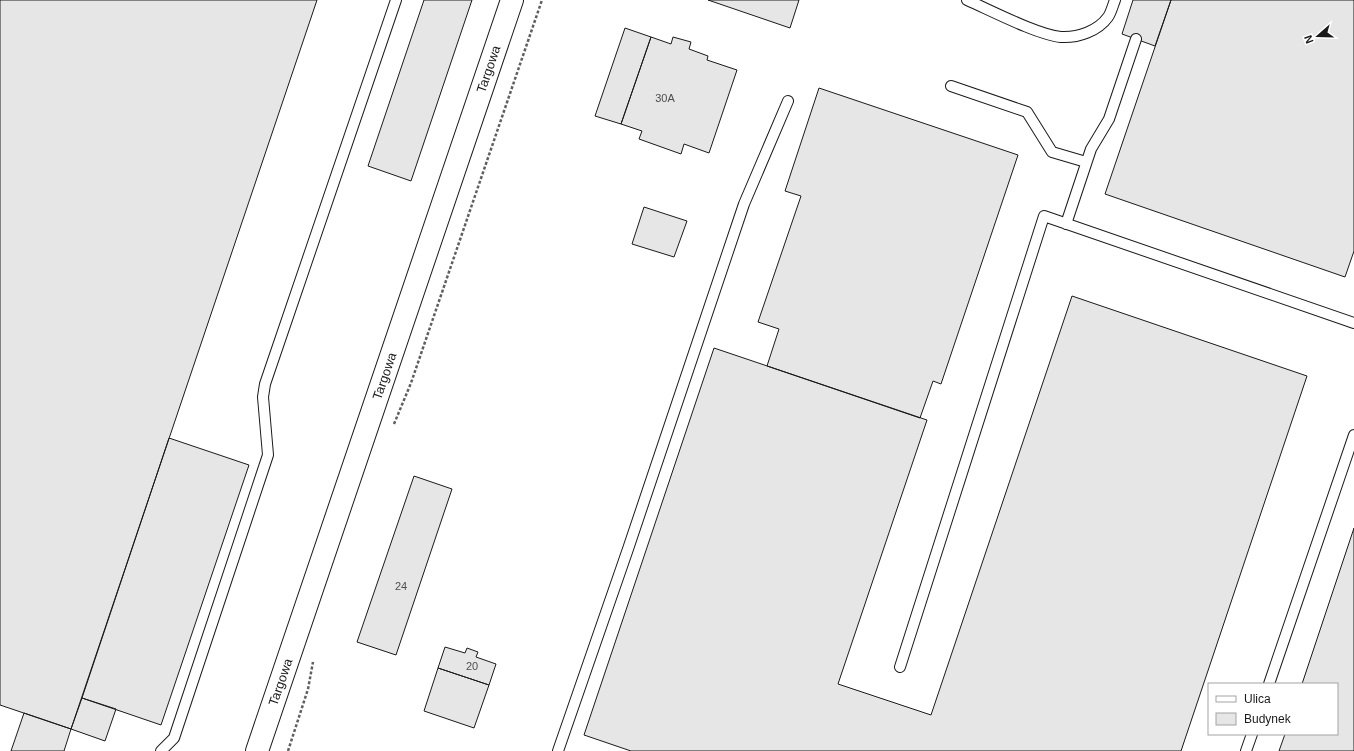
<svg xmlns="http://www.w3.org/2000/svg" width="1354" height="751" viewBox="0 0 1354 751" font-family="Arial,sans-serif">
	<rect width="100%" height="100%" fill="#fff"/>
	<path fill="#e6e6e6" stroke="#1a1a1a" d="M0 0H317L71 729 0 705Z
		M424 0H472L411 181 368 166Z
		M708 0H799L790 28Z
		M1133 0H1171L1155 46 1122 34Z
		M1171 0H1354V251L1345 277 1105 194Z
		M625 28 651 37 621 124 595 116Z
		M651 37 671 44 673 37 691 42 689 49 708 56 707 60 737 70 709 153 684 144 681 154 639 139 642 131 621 124Z
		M819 88 1018 155 941 384 933 381 920 418 767 366 779 329 758 322 801 196 785 191Z
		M644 207 687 221 674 257 632 244Z
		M1072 296 1307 376 1181 751H631L584 735 714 348 927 420 838 684 931 715Z
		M169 438 249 465 161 725 82 698Z
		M414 476 452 489 396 655 357 642Z
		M1354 528V751H1279L1285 734H1337V684H1302Z
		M445 647 465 653 467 648 478 652 476 657 496 664 489 685 438 668Z
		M438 668 489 685 474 728 424 711Z
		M82 698 116 709 105 741 71 729Z
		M24 713 71 729 64 751H11Z"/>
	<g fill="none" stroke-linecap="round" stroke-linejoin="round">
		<defs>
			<path id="lane" d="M967 0C990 10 1038 35 1061 37 1078 38 1098 31 1108 17 1111 13 1113 5 1115 0
				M951 86 1027 112 1052 152 1086 162
				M1066 224 1091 149 1109 119 1136 39
				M900 667 1044 216 1354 323
				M1269 684 1354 435
				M161 751 174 738 268 455 263 397 265 384 396 0
				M558 751 628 549 744 204 788 101
				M1246 751 1252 734"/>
			<path id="secondary" d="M257 751 512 0"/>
		</defs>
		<use href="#lane" stroke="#1a1a1a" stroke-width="12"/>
		<use href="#secondary" stroke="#1a1a1a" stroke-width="24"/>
		<path stroke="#5f5f5f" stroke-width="2.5" stroke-dasharray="3 2" stroke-linecap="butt" d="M394 424 411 383 542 0
			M288 751 308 689 313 662"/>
		<use href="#lane" stroke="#fff" stroke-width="10"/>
		<use href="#secondary" stroke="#fff" stroke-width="22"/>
	</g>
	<g text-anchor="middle" stroke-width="3" stroke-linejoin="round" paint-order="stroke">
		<g font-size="11" fill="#4d4d4d">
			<text x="665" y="102">30A</text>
			<text x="401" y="590">24</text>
			<text x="472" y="670">20</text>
		</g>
		<g font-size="13" fill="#1a1a1a" stroke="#fff">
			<text transform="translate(488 69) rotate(-71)" y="5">Targowa</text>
			<text transform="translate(384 376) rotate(-71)" y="5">Targowa</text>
			<text transform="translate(280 682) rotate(-71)" y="5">Targowa</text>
		</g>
	</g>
	<rect x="1208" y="683" width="130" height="52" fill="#ffffff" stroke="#a3a3a3"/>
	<rect x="1216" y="696" width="20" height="6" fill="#ffffff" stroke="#a3a3a3"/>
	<text x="1244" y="703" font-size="12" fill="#1a1a1a">Ulica</text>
	<rect x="1216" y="713" width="20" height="12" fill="#e6e6e6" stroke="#a3a3a3"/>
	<text x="1244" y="723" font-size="12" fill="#1a1a1a">Budynek</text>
	<g transform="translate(1318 36) rotate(250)" stroke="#ffffff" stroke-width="3" paint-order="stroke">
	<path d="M0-3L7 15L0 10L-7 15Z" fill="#1a1a1a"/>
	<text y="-6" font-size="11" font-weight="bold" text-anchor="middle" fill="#1a1a1a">N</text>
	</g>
</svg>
